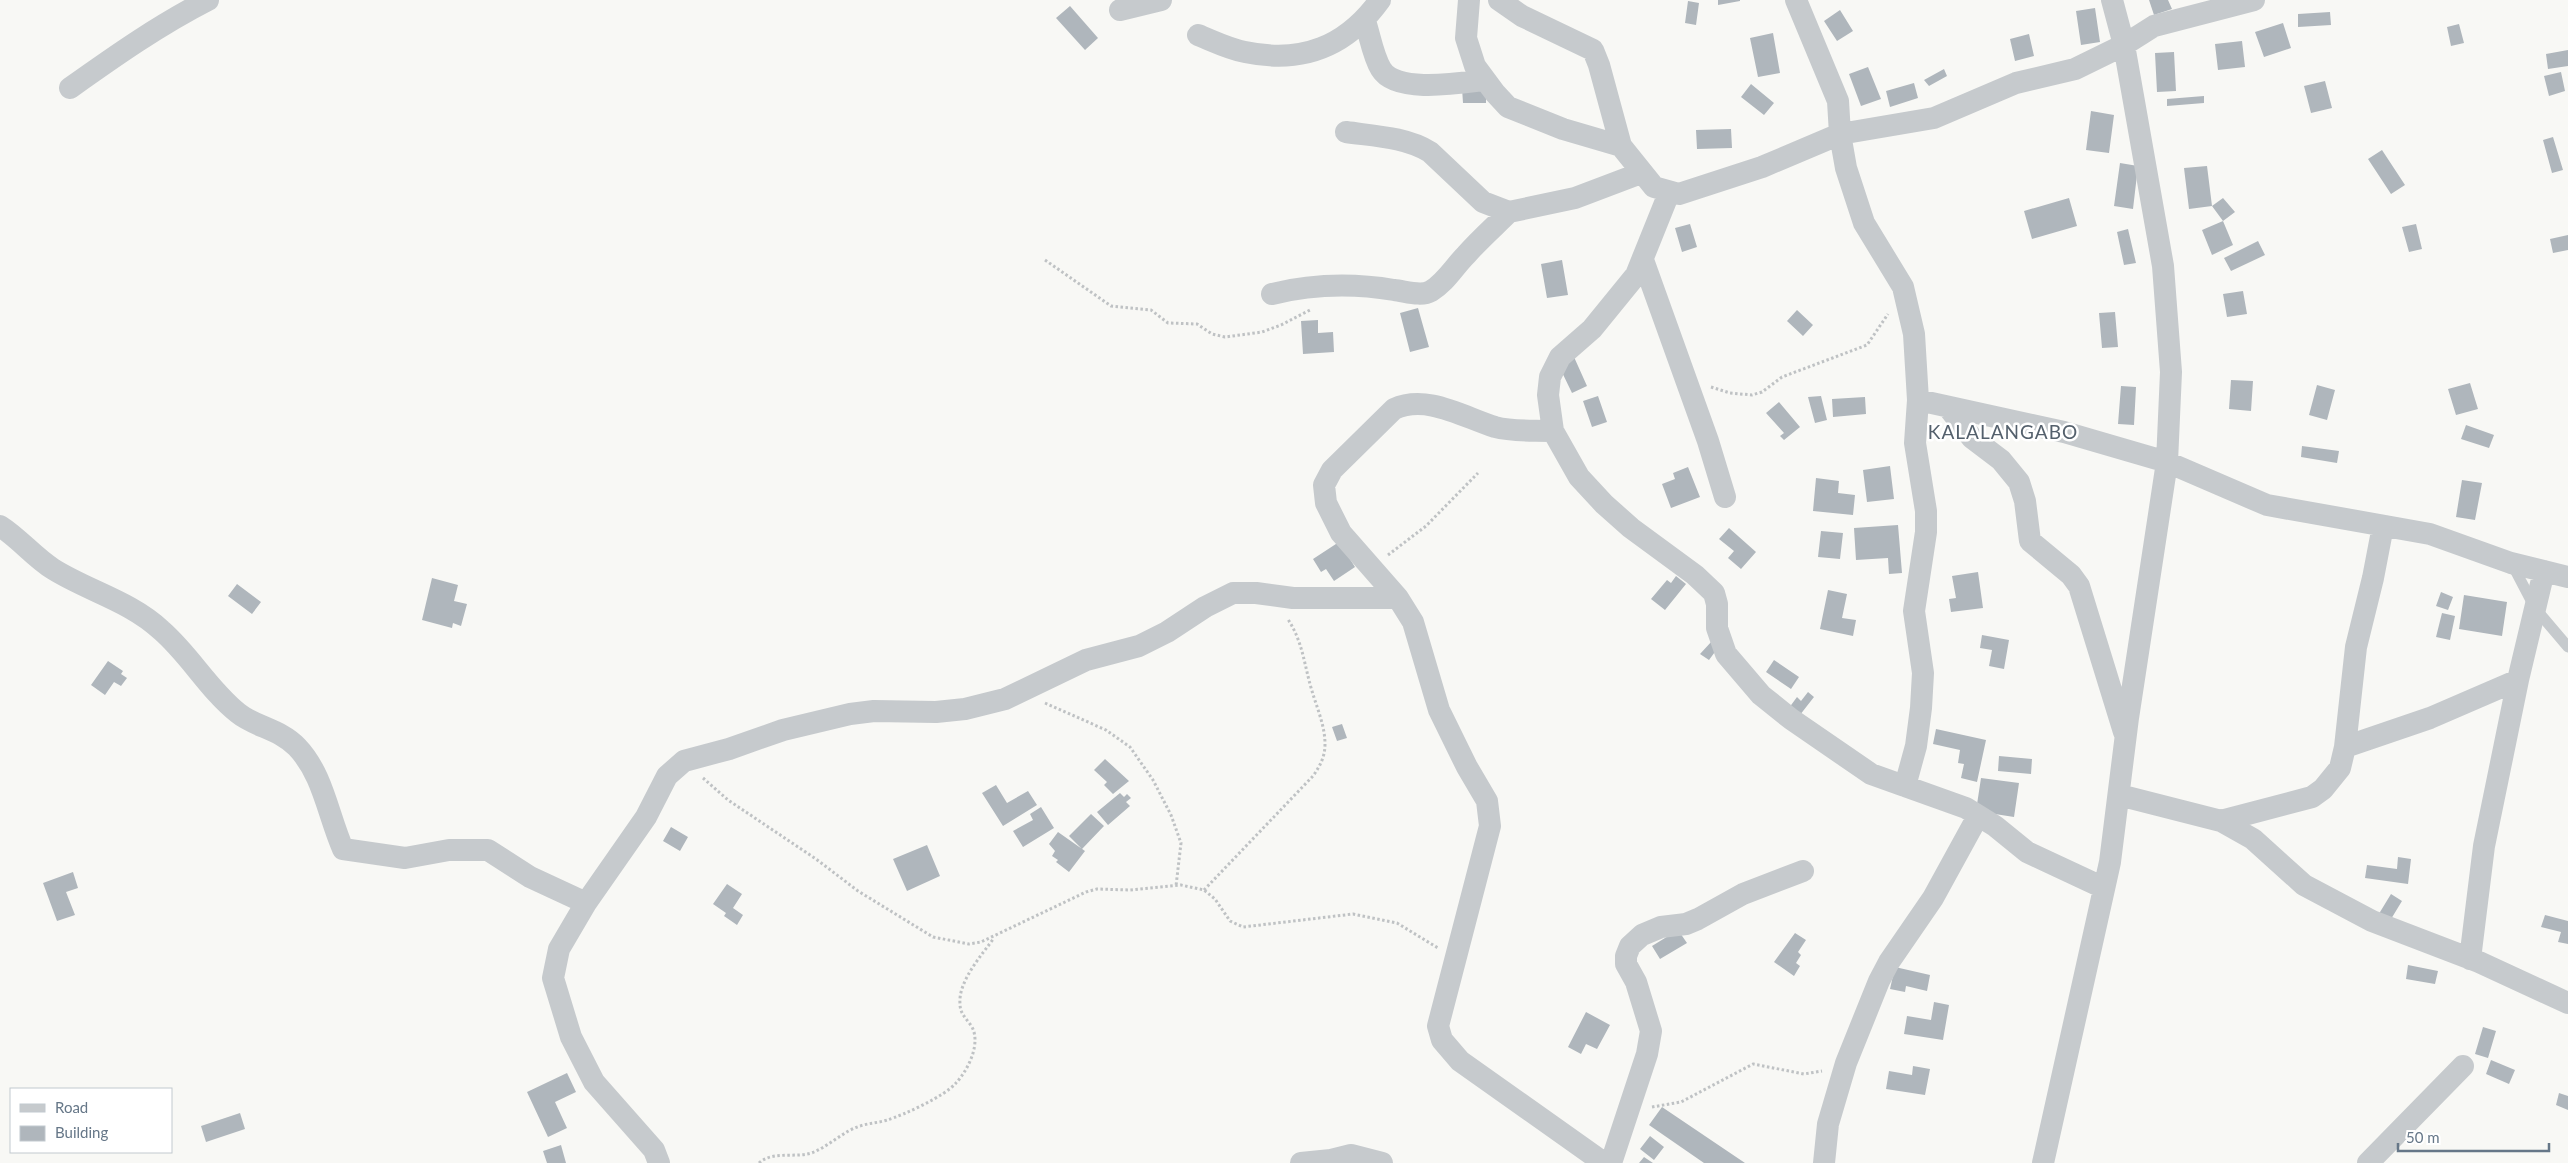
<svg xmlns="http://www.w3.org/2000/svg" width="2568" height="1163" viewBox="0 0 2568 1163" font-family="Lato,sans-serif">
	<rect width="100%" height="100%" fill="#f8f8f5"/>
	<path fill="#afb6bc" d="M1718 0H1740V1L1718 5Z
		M2149 0H2168L2172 9 2154 15Z
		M1688 1 1699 3 1696 25 1685 23Z
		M1070 6 1098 38 1085 50 1056 18Z
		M2095 8 2100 42 2081 45 2076 11Z
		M1840 10 1853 31 1837 41 1824 21Z
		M2330 12 2331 25 2298 27V14Z
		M2283 23 2291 48 2264 57 2255 32Z
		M2459 24 2464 43 2451 46 2447 27Z
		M1773 33 1780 73 1758 77 1750 38Z
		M2029 34 2034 56 2015 61 2010 39Z
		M2242 41 2245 67 2218 70 2215 44Z
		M2568 50V66L2548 69 2546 54Z
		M2174 52 2176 91 2157 92 2155 53Z
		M1868 67 1881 99 1861 106 1849 74Z
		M1944 69 1947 76 1929 86 1924 80Z
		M2561 72 2565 91 2549 96 2544 76Z
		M2325 81 2332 108 2311 113 2304 86Z
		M1914 83 1918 98 1890 107 1886 91Z
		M1751 84 1774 103 1764 115 1741 97Z
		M1486 87V103H1463L1462 88Z
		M2204 96V103L2167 106V99Z
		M2091 111 2114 115 2109 153 2086 150Z
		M1731 129 1732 148 1697 149 1696 130Z
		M2553 137 2563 170 2552 173 2543 140Z
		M2382 150 2405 185 2391 194 2368 159Z
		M2120 163 2138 166 2133 209 2114 206Z
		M2207 166 2212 206 2223 198 2235 212 2223 221 2212 206 2189 209 2184 168Z
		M2069 198 2077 226 2032 239 2024 211Z
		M2223 221 2233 245 2212 255 2202 230Z
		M1690 224 1697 247 1682 252 1675 228Z
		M2416 224 2422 249 2409 252 2402 227Z
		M2128 229 2136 263 2124 265 2117 232Z
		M2568 235V250L2553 253 2550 239Z
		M2258 241 2265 255 2231 271 2224 258Z
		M1562 260 1568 295 1547 298 1541 264Z
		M2243 291 2247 314 2227 317 2223 294Z
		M1418 308 1429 347 1410 352 1400 313Z
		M1797 310 1813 325 1803 336 1787 321Z
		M2115 312 2118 347 2102 348 2099 313Z
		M1318 320V333L1333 332 1334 352 1303 354 1301 321Z
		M1574 357 1587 386 1572 393 1558 364Z
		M2231 380 2253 381 2251 411 2229 409Z
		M2470 383 2478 409 2456 415 2448 389Z
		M2317 385 2335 390 2327 420 2309 415Z
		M2121 386 2136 387 2134 425 2118 424Z
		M1598 396 1607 422 1592 427 1583 401Z
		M1821 396 1827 420 1815 423 1808 397Z
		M1865 397 1866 414 1833 417 1832 399Z
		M1779 402 1800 427 1784 440 1780 436 1784 433 1766 413Z
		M2466 425 2494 435 2489 448 2461 439Z
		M2302 446 2339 451 2337 463 2301 457Z
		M1890 466 1894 499 1867 502 1863 470Z
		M1688 467 1700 497 1671 508 1662 484 1675 479 1673 473Z
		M1816 478 1839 481 1838 493 1855 495 1853 515 1813 511Z
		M2462 480 2482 483 2475 520 2456 517Z
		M1898 525 1902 573 1889 574 1888 558 1856 560 1854 528Z
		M1729 528 1756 552 1741 569 1728 558 1734 551 1719 539Z
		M1821 531 1843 533 1840 559 1818 557Z
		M1339 542 1355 567 1334 581 1326 569 1321 572 1313 559Z
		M1978 572 1983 608 1951 612 1949 599 1956 598 1952 576Z
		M1676 576 1686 584 1665 610 1651 599 1667 580 1671 583Z
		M432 578 458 585 454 601 467 604 461 626 453 623 452 628 422 620Z
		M237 584 261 602 252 614 228 596Z
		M1828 590 1847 594 1842 618 1856 620 1853 636 1820 629Z
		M2441 592 2453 597 2448 610 2436 606Z
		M2464 595 2507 602 2502 636 2459 629Z
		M2442 613 2455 616 2450 640 2436 637Z
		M1982 635 2009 640 2004 669 1989 666 1992 650 1980 648Z
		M1712 641 1720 645 1709 660 1700 654Z
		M1774 660 1799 677 1791 689 1766 672Z
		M108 661 123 671 121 674 127 678 121 686 114 682 105 695 91 685Z
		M1808 692 1814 697 1796 720 1786 712 1797 697 1801 701Z
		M1342 724 1347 738 1337 741 1332 727Z
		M1936 729 1986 740 1977 782 1961 778 1964 764 1958 763 1960 750 1933 744Z
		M1999 756 2032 759 2031 774 1998 771Z
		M1105 759 1129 781 1113 794 1104 785 1107 782 1094 770Z
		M1981 778 2019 783 2014 817 1976 811Z
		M996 785 1007 803 1028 791 1037 805 1003 826 982 793Z
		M1120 793 1124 797 1127 794 1131 798 1126 802 1130 806 1108 825 1097 812Z
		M1041 807 1054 828 1023 847 1013 831 1033 820 1030 814Z
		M1091 814 1104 826 1082 849 1069 836Z
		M671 827 688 837 680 851 663 841Z
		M1058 832 1085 851 1069 872 1056 862 1058 860 1052 856 1055 851 1049 844Z
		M927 845 940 876 907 891 893 859Z
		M2398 857 2411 859 2408 884 2365 878 2367 865 2397 869Z
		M73 872 78 888 66 892 75 915 57 921 43 883Z
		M727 884 742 894 733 908 743 915 737 925 724 916 726 913 713 904Z
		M2391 894 2402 901 2388 924 2377 917Z
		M2545 915 2568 921V944L2558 942 2561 932 2541 927Z
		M1678 930 1687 943 1660 959 1652 946Z
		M1795 933 1806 940 1798 952 1801 955 1796 963 1800 966 1794 976 1774 962Z
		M2408 965 2438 971 2435 984 2406 979Z
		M1895 967 1930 975 1927 991 1906 986 1905 992 1890 989Z
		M1934 1002 1949 1005 1943 1040 1904 1034 1907 1016 1931 1020Z
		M1586 1012 1610 1025 1597 1049 1586 1044 1581 1054 1568 1047Z
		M2483 1027 2496 1031 2488 1058 2475 1054Z
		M2491 1060 2515 1070 2509 1084 2486 1074Z
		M1913 1066 1930 1069 1925 1095 1886 1089 1889 1071 1912 1075Z
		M567 1073 576 1092 555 1102 567 1128 548 1137 527 1092Z
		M2559 1093 2568 1096V1110L2556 1105Z
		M1662 1107 1745 1163H1704L1649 1125Z
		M240 1113 245 1129 206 1142 201 1126Z
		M1650 1136 1664 1147 1654 1160 1640 1149Z
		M561 1145 566 1163H547L543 1151Z
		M1644 1157 1653 1163H1639Z"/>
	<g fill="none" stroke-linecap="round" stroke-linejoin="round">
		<path stroke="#bfc2c4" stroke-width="3" stroke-dasharray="2.5 2.5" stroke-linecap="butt" d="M1045 260 1111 306 1151 310 1168 323 1197 324 1212 334 1225 337 1262 332 1281 325 1310 310
			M1711 387 1730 393 1752 395 1762 392 1782 377 1867 345 1888 314
			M1388 555 1426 526 1478 473
			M1045 703 1106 730 1130 747 1153 780 1171 815 1181 843 1176 886
			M703 778 728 800 816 859 858 891 933 937 969 944 981 942 1086 892 1097 889 1130 890 1181 885 1204 890 1215 899 1230 921 1243 927 1353 914 1397 923 1438 948
			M1204 890 1313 776C1320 766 1325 757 1325 744 1325 726 1317 708 1312 691 1304 665 1303 641 1287 618
			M1652 1107 1681 1102 1753 1064 1804 1074 1822 1071
			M759 1163C773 1150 798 1159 814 1152 830 1145 844 1131 860 1126 869 1123 878 1123 887 1120 904 1115 945 1096 956 1083 968 1070 981 1044 972 1027 967 1019 960 1014 960 1004 958 981 982 955 994 938"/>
		<path stroke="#c6cacd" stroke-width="11" d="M2512 564 2535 608 2568 647"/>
		<path stroke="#c6cacd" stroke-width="22" d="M1469 0 1466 38 1475 66 1495 93 1508 107 1563 129 1621 146
			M1499 0 1522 16 1593 50 1599 65 1621 146 1654 187 1679 194 1762 167 1840 134 1934 118 2016 83 2075 69 2124 45 2154 26 2254 0
			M1796 0 1838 101 1840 134 1846 168 1864 223 1903 287 1914 334 1918 400 1915 443 1926 511V532L1914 611 1923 673 1921 708 1916 746 1905 786
			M1120 10 1161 0
			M1365 21C1370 36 1373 56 1381 69 1396 94 1460 83 1485 80
			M1198 35C1213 41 1229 49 1245 52 1302 64 1346 47 1380 0
			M70 88C115 56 159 25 208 0
			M1346 132C1374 136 1406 137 1430 152L1483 202 1509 212 1575 198 1641 173
			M1669 193 1636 275 1592 329 1560 357 1550 377 1548 395 1553 431 1579 477 1604 504 1631 528 1695 575 1714 593 1717 604V628L1726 654 1761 695 1791 719 1871 774 1966 808 1995 826 2027 852 2104 888
			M1643 260 1708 441 1725 497
			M1272 294C1313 284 1352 283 1394 290 1405 291 1421 297 1431 291 1446 282 1454 267 1466 255 1479 240 1495 226 1509 212
			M1918 400 2064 432 2167 462 2267 505 2430 534 2511 563 2568 577
			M1948 407 1972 438 2001 460 2019 482 2025 501 2030 541 2071 575 2079 586 2124 732
			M1553 431C1534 430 1513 432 1495 427 1463 417 1427 394 1394 409L1332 470 1324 485 1326 503 1341 533 1398 598 1413 622 1439 710 1467 767 1487 801 1490 826 1438 1026 1442 1040 1460 1061 1604 1163
			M0 526C19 538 34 557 53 569 88 591 130 601 161 630 190 655 208 689 238 713 255 727 280 729 297 747 323 774 328 815 343 849L405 858 449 850H488L530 877 586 903
			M2345 747 2430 718 2518 680
			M2119 795 2221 821 2253 839 2304 885 2372 921 2479 962 2568 1003
			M2221 821 2312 797 2323 789 2340 768 2345 747 2356 647 2373 578 2383 526
			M2470 959 2484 846 2518 680 2544 571
			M659 1163 654 1150 594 1082 571 1037 553 978 559 949 586 903 646 817 667 776 684 761 729 749 783 730 850 714 874 711 936 712 965 709 1005 699 1086 660 1139 646 1167 632 1205 607 1233 593H1256L1293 598H1398
			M1301 1163 1331 1160 1351 1155 1382 1163
			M1611 1163 1647 1054 1651 1031 1636 982 1626 964V956L1630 946 1642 935 1661 927 1686 924 1698 919 1743 894 1803 871
			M1824 1163 1828 1124 1846 1063 1879 981 1889 962 1933 898 1978 816
			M2043 1163 2110 862 2128 718 2167 462 2171 372 2163 266 2124 45 2112 0
			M2368 1163 2463 1066"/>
	</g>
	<g text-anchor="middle" stroke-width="5" stroke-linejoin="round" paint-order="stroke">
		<g font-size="19" letter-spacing="1" fill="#54606c" stroke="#fff">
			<text x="2003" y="439">KALALANGABO</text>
		</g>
	</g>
	<rect x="10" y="1088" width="162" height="65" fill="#ffffff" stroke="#c2c9cf"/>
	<rect x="20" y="1104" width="25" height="8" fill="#c6cacd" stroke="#c2c9cf"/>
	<text x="55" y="1113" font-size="15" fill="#667788">Road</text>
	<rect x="20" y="1126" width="25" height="15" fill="#afb6bc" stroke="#c2c9cf"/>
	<text x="55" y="1138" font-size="15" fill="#667788">Building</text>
	<path d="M2398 1143v8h151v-8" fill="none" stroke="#667788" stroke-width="2.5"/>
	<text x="2406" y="1143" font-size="15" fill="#667788" stroke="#ffffff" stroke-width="4" paint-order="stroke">50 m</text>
</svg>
